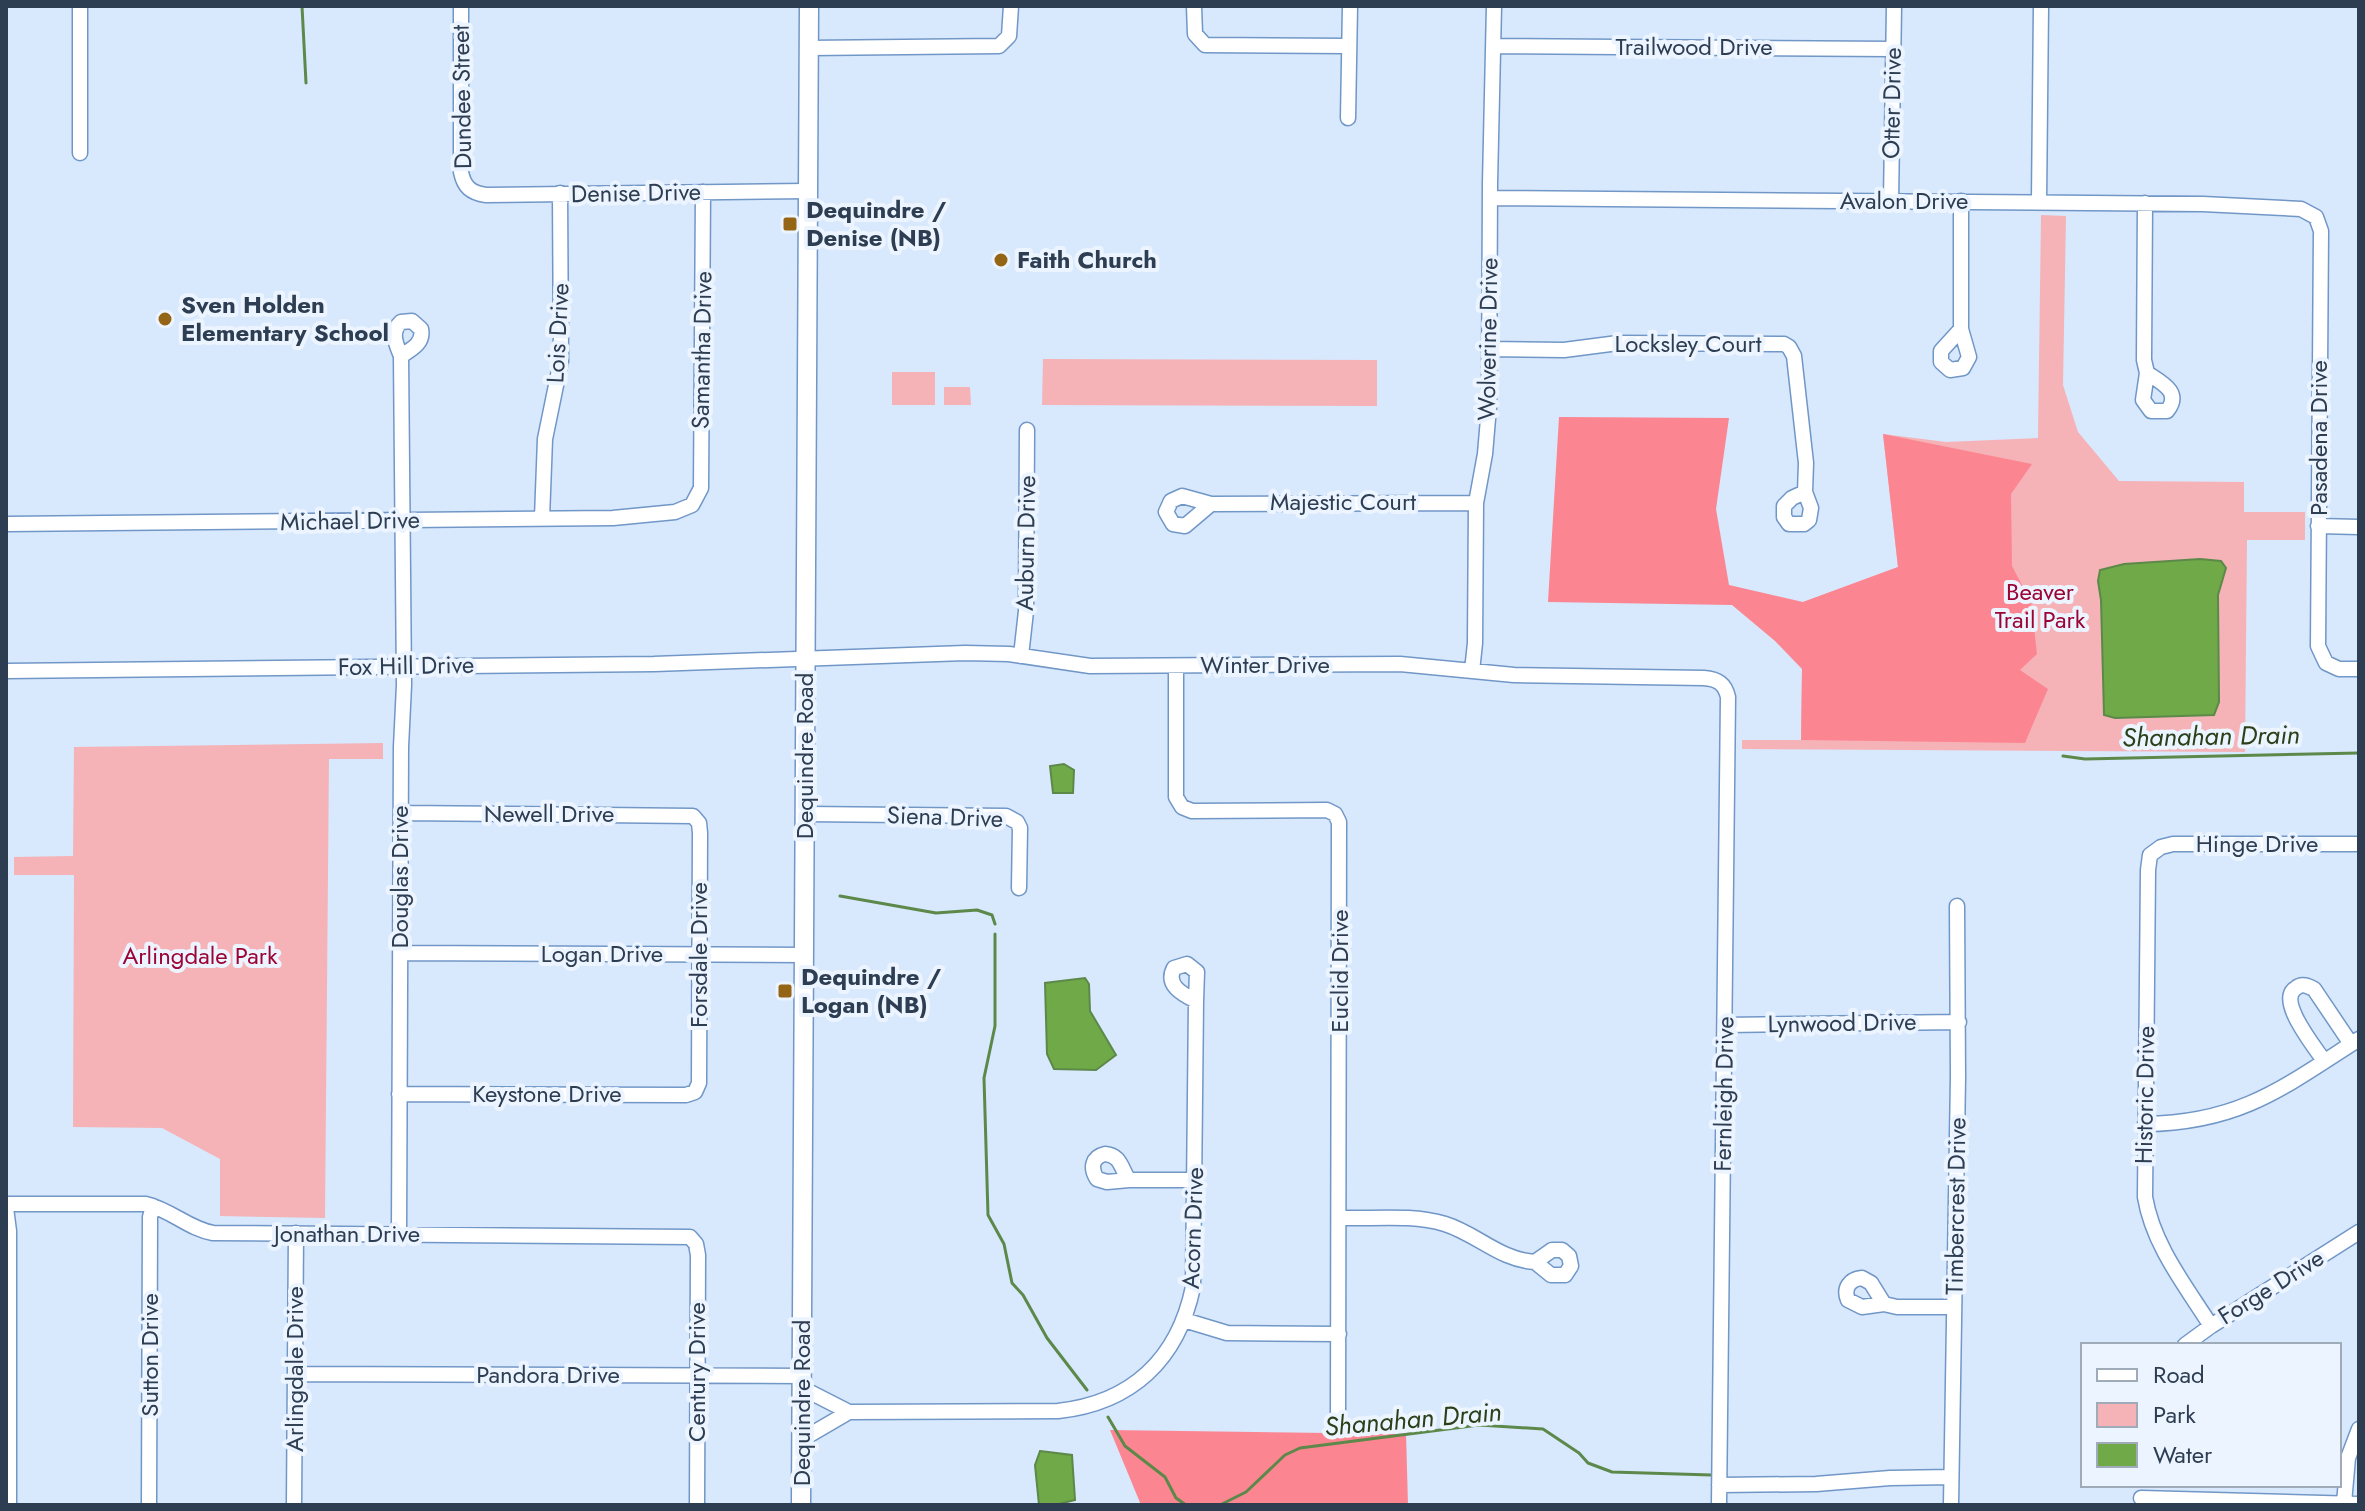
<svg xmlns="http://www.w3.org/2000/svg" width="2365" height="1511" viewBox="0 0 2365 1511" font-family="Jost,sans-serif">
	<rect width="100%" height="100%" fill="#d8e8fd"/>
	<path fill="#f5b3b7" d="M2041 215 2066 216 2063 385 2078 432 2119 481 2244 482V512H2305V540H2247L2245 752 1742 749V740H1801L1803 602 1898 567 1883 434 1946 442 2038 438Z
		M1043 359 1377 360V406L1042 405Z
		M892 372H935V405H892Z
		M944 387H970L971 405H944Z
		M383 743V759H329L325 1218 220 1216V1159L162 1128 73 1127 74 875H14V857L73 856 74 747Z"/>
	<path fill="#fb8692" d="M1559 417 1729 418 1716 509 1729 585 1803 602 1898 567 1883 434 2032 464 2011 494 2012 566 2031 602 2037 654 2020 670 2048 689 2025 743 1801 740 1802 669 1775 641 1732 605 1548 602Z
		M1110 1430 1406 1434 1408 1505H1141Z"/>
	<path fill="#70a947" stroke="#5c894a" stroke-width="2" d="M2200 559 2221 561 2226 568 2218 595 2219 702 2214 715 2115 718 2104 715 2101 600 2098 581 2100 570 2124 564Z
		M1064 764 1074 770 1073 793H1053L1050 766Z
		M1085 978 1089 984 1090 1011 1116 1055 1096 1070 1054 1069 1047 1054 1045 983Z
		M1040 1451 1072 1455 1075 1500 1055 1505H1039L1035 1465Z"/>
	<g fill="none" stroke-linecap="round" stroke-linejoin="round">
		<path stroke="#5c894a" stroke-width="3" d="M302 6 306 83
			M2063 756 2085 759 2359 753
			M840 896 936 913 977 910 992 915 995 924
			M995 934V1026L984 1078 988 1215 1004 1244 1012 1283 1023 1295 1047 1338 1087 1390
			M1108 1417 1125 1446 1165 1477 1176 1498 1186 1505
			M1220 1505 1246 1492 1285 1455 1300 1448 1479 1425 1543 1429 1579 1453 1588 1463 1612 1472 1711 1475"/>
		<defs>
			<path id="minor" d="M461 6V172C464 187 471 193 486 195L808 191
				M1194 6 1195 34 1205 45 1349 46
				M1494 46 1893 49
				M809 48 999 46 1009 36 1011 6
				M1348 118 1350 6
				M80 153V6
				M1490 198 2203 204 2301 209 2316 217 2321 231 2318 646 2326 663 2339 669H2359
				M1891 201 1894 6
				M2039 201 2041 6
				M2145 203 2144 360 2147 373 2143 400 2151 411H2167C2182 392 2162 383 2147 373
				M1961 329 1941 351V362L1950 370 1963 368 1969 357 1961 329V201
				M1488 349 1564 350 1618 343 1784 344 1789 347 1794 356 1806 463 1805 492 1811 508 1809 520 1804 524H1789L1784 517V506L1792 498 1805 492
				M1211 504 1185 526 1173 524 1166 512 1171 501 1182 496 1211 504 1476 503
				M542 518 545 439 561 361 560 193
				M6 524 613 518 675 512 692 505 701 488 703 192
				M2318 526 2359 527
				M1021 656 1026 611 1027 430
				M1176 666V797L1182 807 1192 811 1327 810 1335 814 1339 822 1338 1428
				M6 671 654 664 965 653 1009 654 1090 666 1400 664 1514 675 1704 678C1718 679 1725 684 1728 697L1719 1505
				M1472 671 1475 643 1476 503 1485 454 1489 407 1490 183 1494 6
				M805 814 1006 816 1017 822 1020 828 1019 888
				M400 953 804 955
				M1187 964 1197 972 1196 1001C1182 994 1165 985 1174 968Z
				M1725 1025 1959 1022
				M2324 1061C2315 1047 2276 1000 2296 988 2302 983 2308 986 2314 989L2351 1044
				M399 1094 686 1095 695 1092 699 1083 700 833 699 823 693 816 401 813
				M2145 1124C2239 1123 2283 1088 2359 1039
				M1105 1154C1121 1155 1121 1169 1129 1180L1107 1182 1097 1179C1090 1168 1092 1157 1105 1154Z
				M1129 1180H1195
				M6 1204H146C171 1210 189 1229 213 1233L690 1237 696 1244 698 1255 697 1505
				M6 1208 9 1231V1505
				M1340 1218C1374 1219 1412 1214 1445 1224 1477 1234 1500 1260 1535 1262
				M399 1234 401 747 404 685 401 356C412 349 424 343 421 329L412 321 401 322C390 332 396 344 401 356
				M1552 1250H1562L1569 1256 1571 1266 1565 1275H1551L1535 1262Z
				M1862 1278 1871 1283 1884 1304 1862 1307 1848 1300C1843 1288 1850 1279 1862 1278Z
				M1884 1304 1897 1307H1953
				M1184 1320 1227 1333 1339 1334
				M2211 1326C2185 1285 2153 1245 2145 1197L2148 870 2150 855 2161 847 2173 844H2359
				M2185 1345 2211 1326 2359 1232
				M295 1374 802 1376
				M802 1388 849 1412 1058 1411C1132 1403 1178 1359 1193 1287L1196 1001
				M801 1440 849 1412
				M1719 1485 1816 1484 1890 1478 1951 1477
				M2141 1498 2359 1504
				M2344 1503 2348 1458 2359 1429
				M149 1505 150 1217 153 1206
				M294 1505 296 1233
				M1951 1505 1958 1077 1957 906"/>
			<path id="major" d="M801 1505 809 6"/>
		</defs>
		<use href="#minor" stroke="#7197c7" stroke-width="17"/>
		<use href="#major" stroke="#7197c7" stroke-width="21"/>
		<use href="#minor" stroke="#fff" stroke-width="14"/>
		<use href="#major" stroke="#fff" stroke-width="18"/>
	</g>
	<g fill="#946514" stroke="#ecf4ff" stroke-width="3">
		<rect x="782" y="216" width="16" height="16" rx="4"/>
		<circle cx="1001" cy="260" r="8"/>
		<circle cx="165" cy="319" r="8"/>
		<rect x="777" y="983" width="16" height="16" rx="4"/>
	</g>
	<g text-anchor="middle" stroke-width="8" stroke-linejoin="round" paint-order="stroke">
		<g font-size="24" fill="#2d3d52" stroke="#ecf4ff">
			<text x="1694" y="55">Trailwood Drive</text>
			<text transform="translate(462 97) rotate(-91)" y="8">Dundee Street</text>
			<text transform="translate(1892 103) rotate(-89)" y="8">Otter Drive</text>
			<text transform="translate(636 193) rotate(-1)" y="8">Denise Drive</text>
			<text x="1904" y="209">Avalon Drive</text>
			<text transform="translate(558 333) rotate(-87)" y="8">Lois Drive</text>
			<text transform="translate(1488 339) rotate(-89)" y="8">Wolverine Drive</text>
			<text x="1688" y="352">Locksley Court</text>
			<text transform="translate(702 350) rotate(-89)" y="8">Samantha Drive</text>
			<text transform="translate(2319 438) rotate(-90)" y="8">Pasadena Drive</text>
			<text x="1343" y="510">Majestic Court</text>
			<text transform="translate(350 521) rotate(-1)" y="8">Michael Drive</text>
			<text transform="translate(1026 543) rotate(-89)" y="8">Auburn Drive</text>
			<text x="1265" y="673">Winter Drive</text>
			<text transform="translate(406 666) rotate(-1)" y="8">Fox Hill Drive</text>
			<text transform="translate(805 756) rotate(-90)" y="8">Dequindre Road</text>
			<text x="549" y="822">Newell Drive</text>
			<text transform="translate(945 817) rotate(2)" y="8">Siena Drive</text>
			<text x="2257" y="852">Hinge Drive</text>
			<text transform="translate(400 877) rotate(-90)" y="8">Douglas Drive</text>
			<text x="602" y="962">Logan Drive</text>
			<text transform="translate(699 955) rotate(-90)" y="8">Forsdale Drive</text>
			<text transform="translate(1340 971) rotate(-90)" y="8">Euclid Drive</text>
			<text transform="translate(1842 1023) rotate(-1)" y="8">Lynwood Drive</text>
			<text x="547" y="1102">Keystone Drive</text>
			<text transform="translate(1724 1094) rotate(-89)" y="8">Fernleigh Drive</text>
			<text transform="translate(2145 1095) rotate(-89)" y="8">Historic Drive</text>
			<text transform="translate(1956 1206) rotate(-89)" y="8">Timbercrest Drive</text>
			<text transform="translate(1193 1228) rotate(-88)" y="8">Acorn Drive</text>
			<text x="347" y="1242">Jonathan Drive</text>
			<text transform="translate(2271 1287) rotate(-32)" y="8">Forge Drive</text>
			<text transform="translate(150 1355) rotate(-90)" y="8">Sutton Drive</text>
			<text transform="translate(295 1369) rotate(-90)" y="8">Arlingdale Drive</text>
			<text transform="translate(697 1372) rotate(-90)" y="8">Century Drive</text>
			<text x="548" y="1383">Pandora Drive</text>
			<text transform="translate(802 1403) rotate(-90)" y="8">Dequindre Road</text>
		</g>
		<g font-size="24" font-weight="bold" fill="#2d3d52" stroke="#ecf4ff" text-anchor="start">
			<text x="806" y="218">Dequindre /<tspan x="806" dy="28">Denise (NB)</tspan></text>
			<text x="1017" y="268">Faith Church</text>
			<text x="181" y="313">Sven Holden<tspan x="181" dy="28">Elementary School</tspan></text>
			<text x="801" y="985">Dequindre /<tspan x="801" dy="28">Logan (NB)</tspan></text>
		</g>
		<g font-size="24" fill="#9b0433" stroke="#ecf4ff">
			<text x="2040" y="600">Beaver<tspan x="2040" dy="28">Trail Park</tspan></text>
			<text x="200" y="964">Arlingdale Park</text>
		</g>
		<g font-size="26" font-style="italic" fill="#294019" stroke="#ecf4ff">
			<text transform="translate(2211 736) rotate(-1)" y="9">Shanahan Drain</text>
			<text transform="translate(1413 1419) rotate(-5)" y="9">Shanahan Drain</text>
		</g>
	</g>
	<rect width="2365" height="1511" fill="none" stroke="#2d3d52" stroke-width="16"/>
	<rect x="2081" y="1343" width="260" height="144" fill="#ecf4ff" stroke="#a0abba" stroke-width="2"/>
	<rect x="2097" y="1369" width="40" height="12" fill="#ffffff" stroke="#a0abba" stroke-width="2"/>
	<text x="2153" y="1383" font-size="24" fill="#2d3d52">Road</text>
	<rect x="2097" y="1403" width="40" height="24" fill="#f5b3b7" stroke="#a0abba" stroke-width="2"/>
	<text x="2153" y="1423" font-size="24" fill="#2d3d52">Park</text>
	<rect x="2097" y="1443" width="40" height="24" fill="#70a947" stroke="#a0abba" stroke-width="2"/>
	<text x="2153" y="1463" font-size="24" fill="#2d3d52">Water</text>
</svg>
